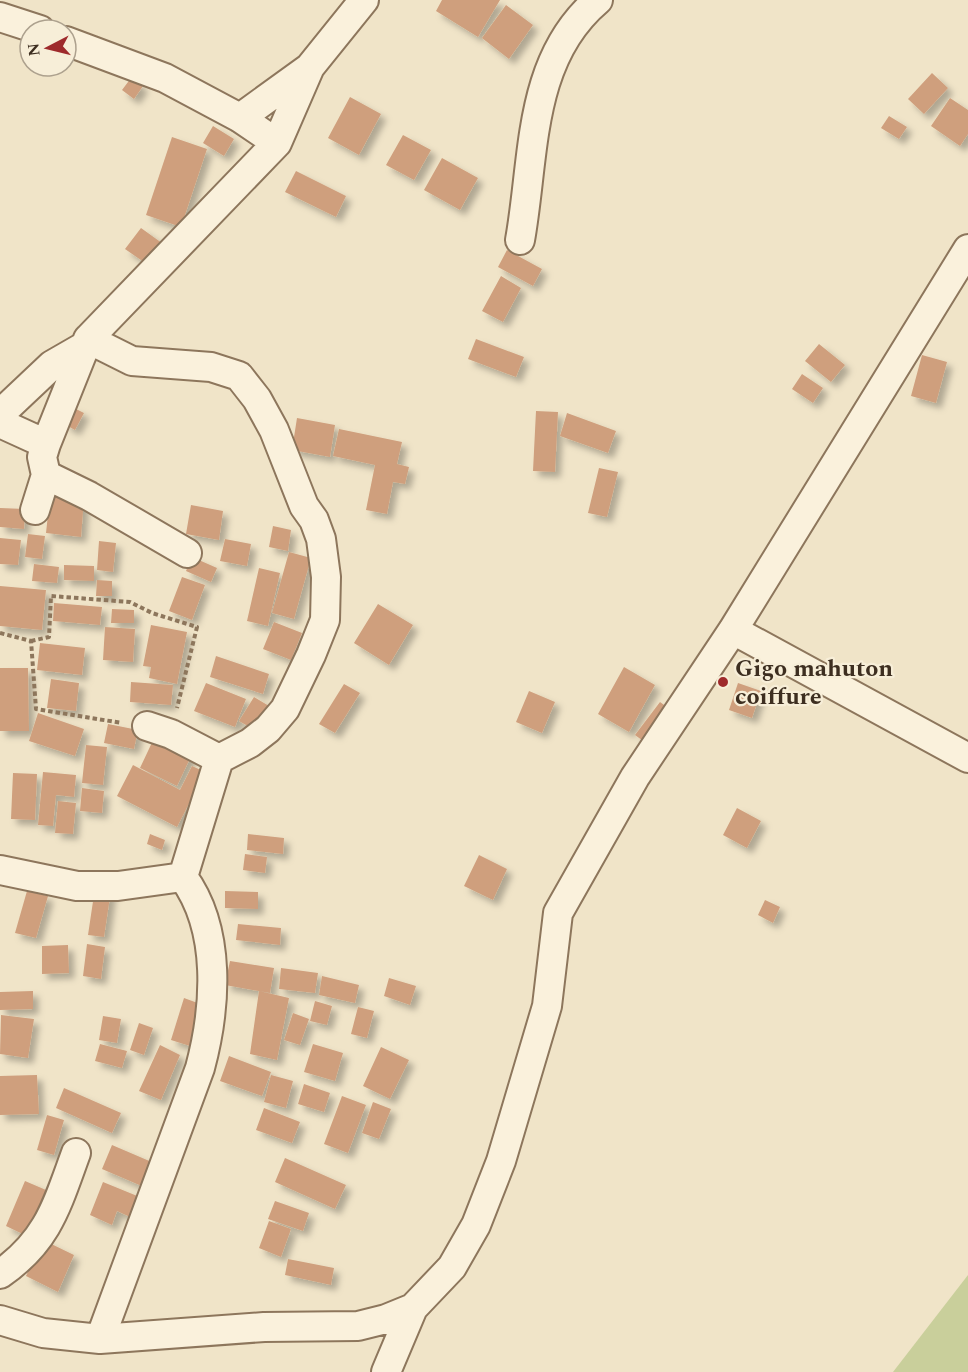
<svg xmlns="http://www.w3.org/2000/svg" width="968" height="1372" viewBox="0 0 968 1372" font-family="Spectral,serif">
	<defs>
		<filter id="shadow"><feDropShadow dx="5.5" dy="5.5" stdDeviation="3" flood-color="#0004"/></filter>
	</defs>
	<rect width="100%" height="100%" fill="#f0e4c8"/>
	<path fill="#c9cf9b" d="M968 1275V1372H893Z"/>
	<path fill="#cf9f7d" filter="url(#shadow)" d="M442 0H500L478 37 436 11Z
		M506 5 533 25 509 59 482 38Z
		M932 73 948 88 924 114 908 99Z
		M131 78 143 86 134 99 122 90Z
		M350 97 381 114 359 155 328 138Z
		M950 98 968 110V134L960 146 931 126Z
		M889 116 907 127 899 139 881 128Z
		M213 126 234 139 224 156 203 143Z
		M403 135 431 150 414 180 386 165Z
		M172 137 207 149 181 227 146 215Z
		M442 158 478 178 460 210 424 190Z
		M296 171 346 196 336 217 285 192Z
		M141 228 166 246 151 267 125 249Z
		M507 250 542 269 533 286 498 267Z
		M501 276 521 288 503 322 482 311Z
		M476 339 524 357 516 377 468 359Z
		M819 344 845 365 831 382 805 361Z
		M922 355 947 362 936 403 911 396Z
		M802 374 823 388 813 403 792 389Z
		M72 407 84 413 75 430 64 424Z
		M536 411 558 412 555 472 533 471Z
		M567 413 616 431 608 453 560 436Z
		M297 418 335 425 330 457 292 450Z
		M339 429 402 442 397 464 409 467 405 484 393 482 387 514 366 510 375 465 333 456Z
		M599 468 618 472 607 517 588 513Z
		M50 496 84 499 81 537 46 533Z
		M191 505 223 511 219 540 186 534Z
		M0 508 25 509 24 529 0 527Z
		M273 526 291 530 288 551 269 547Z
		M28 534 45 536 42 559 25 557Z
		M0 538 21 540 18 565 0 564Z
		M225 539 251 544 247 566 220 561Z
		M99 541 116 543 113 572 97 570Z
		M289 552 311 558 294 619 272 613Z
		M192 557 217 568 211 582 186 571Z
		M34 564 59 567 57 583 32 581Z
		M64 565 94 566V581L64 580Z
		M259 568 280 573 268 626 247 621Z
		M182 577 205 585 192 620 169 611Z
		M97 580 112 581V596H96Z
		M0 586 46 590 42 630 0 626Z
		M54 603 102 607 100 625 53 621Z
		M378 604 413 625 389 665 354 643Z
		M112 609 134 610V623H111Z
		M274 622 302 633 291 660 263 649Z
		M151 625 187 632 177 684 149 678 151 667 143 666Z
		M105 627 135 629 133 662 103 660Z
		M40 643 85 648 82 675 37 670Z
		M216 656 269 674 263 694 210 677Z
		M624 667 655 685 629 732 598 714Z
		M0 668H28L29 731H0Z
		M51 679 79 683 76 711 47 708Z
		M131 682 173 685 171 705 130 702Z
		M206 683 246 699 235 727 194 711Z
		M738 683 761 691 752 718 729 710Z
		M344 684 360 693 335 733 319 724Z
		M529 691 555 702 542 733 516 722Z
		M254 697 269 706 255 730 239 721Z
		M660 702 675 713 650 746 635 735Z
		M38 713 84 729 75 756 29 741Z
		M108 724 138 730 134 749 104 743Z
		M156 734 193 752 177 786 140 768Z
		M86 745 107 747 103 785 82 783Z
		M133 765 180 790 192 766 205 772 177 827 117 796Z
		M43 772 76 775 74 797 56 795 53 826 38 825Z
		M13 773 37 774 35 820 11 819Z
		M82 788 104 791 102 813 80 811Z
		M58 801 76 803 73 834 55 833Z
		M737 808 761 821 747 848 723 835Z
		M150 834 165 840 162 850 147 844Z
		M248 834 284 838 283 854 247 850Z
		M245 854 267 857 265 873 243 870Z
		M479 855 507 869 493 900 464 886Z
		M95 888 111 890 104 937 88 935Z
		M27 891 48 896 36 938 15 933Z
		M225 891 258 892V909L225 908Z
		M765 900 780 907 773 923 758 915Z
		M238 924 281 928 280 945 236 940Z
		M87 944 105 947 101 979 83 976Z
		M68 945 69 973 42 974V946Z
		M230 961 274 968 270 993 225 985Z
		M281 968 318 973 315 993 279 989Z
		M322 976 359 985 355 1003 319 995Z
		M389 978 416 986 410 1005 384 996Z
		M33 991V1009L0 1010V992Z
		M259 991 289 998 277 1060 250 1054Z
		M184 998 203 1005 190 1046 171 1040Z
		M315 1001 332 1006 327 1025 310 1021Z
		M358 1007 374 1011 367 1038 351 1034Z
		M293 1013 309 1019 300 1045 284 1040Z
		M1 1015 34 1019 28 1058 0 1054Z
		M103 1016 121 1019 117 1043 99 1040Z
		M139 1023 153 1028 144 1055 130 1050Z
		M100 1044 127 1051 122 1068 95 1061Z
		M313 1044 343 1053 335 1081 304 1072Z
		M160 1045 180 1055 161 1100 139 1091Z
		M381 1047 409 1060 390 1099 363 1086Z
		M229 1056 271 1072 262 1096 220 1081Z
		M37 1075 39 1114 0 1115V1076Z
		M271 1075 293 1081 286 1108 264 1102Z
		M304 1084 330 1093 324 1112 298 1104Z
		M64 1088 121 1113 112 1133 56 1108Z
		M342 1096 366 1105 348 1153 324 1144Z
		M373 1102 391 1109 379 1139 362 1133Z
		M264 1108 300 1122 292 1143 256 1130Z
		M47 1115 64 1120 54 1155 37 1150Z
		M112 1145 161 1166 151 1190 102 1169Z
		M285 1158 346 1185 335 1209 275 1182Z
		M25 1181 46 1190 27 1236 6 1226Z
		M103 1182 147 1200 139 1221 117 1211 112 1225 90 1215Z
		M275 1201 309 1213 303 1231 268 1219Z
		M269 1221 291 1229 281 1257 259 1248Z
		M43 1240 74 1255 58 1292 26 1276Z
		M288 1259 334 1268 331 1285 285 1275Z"/>
	<g fill="none" stroke-linecap="round" stroke-linejoin="round">
		<defs>
			<path id="street" d="M0 17 40 30
				M66 41 165 78 240 118 277 143
				M240 118 309 68
				M520 240C535 157 527 60 598 0
				M0 414 52 365 85 346
				M0 423 46 444
				M46 475 89 496 187 553
				M35 510 46 475 42 457 46 444 88 339 277 143 310 67 364 0
				M733 630 968 758
				M147 726 171 734 219 759
				M0 870 77 886H118L183 877 219 759 250 743 268 729 285 709 311 655 325 620 326 577 321 539 314 520 304 506 274 430 257 399 239 376 211 367 132 361 88 339
				M0 1274C48 1241 57 1205 76 1153
				M0 1320 43 1333 100 1339 264 1327 358 1326 386 1319 413 1308 452 1267 476 1225 501 1161 547 1006 558 913 635 777 733 630 968 249
				M100 1339 200 1068C216 1008 222 930 183 877
				M386 1372 413 1308"/>
		</defs>
		<use href="#street" stroke="#8d765c" stroke-width="32"/>
		<path stroke="#8d765c" stroke-width="4" stroke-dasharray="4.5 3" stroke-linecap="butt" d="M0 633 31 641 36 709 122 723
			M31 641 49 637 51 596 130 602 152 613 197 627 177 708"/>
		<use href="#street" stroke="#faf1dc" stroke-width="28"/>
	</g>
	<circle fill="#9e2a2b" stroke="#f7eed8" stroke-width="2" cx="723" cy="682" r="6"/>
	<g text-anchor="middle" stroke-width="4.5" stroke-linejoin="round" paint-order="stroke">
		<g font-size="24" font-weight="bold" fill="#3d2e20" stroke="#f7eed8" text-anchor="start">
			<text x="735" y="676">Gigo mahuton<tspan x="735" dy="28">coiffure</tspan></text>
		</g>
	</g>
	<g transform="translate(48 48) rotate(263)"><circle r="28" fill="#f7eed8" stroke="#ada18e" stroke-width="1.5"/>
	<path d="M0-4.5L10 22L0 15L-10 22Z" fill="#9e2a2b"/>
	<text y="-9" font-size="16" font-weight="bold" text-anchor="middle" fill="#3d2e20">N</text>
	</g>
</svg>
